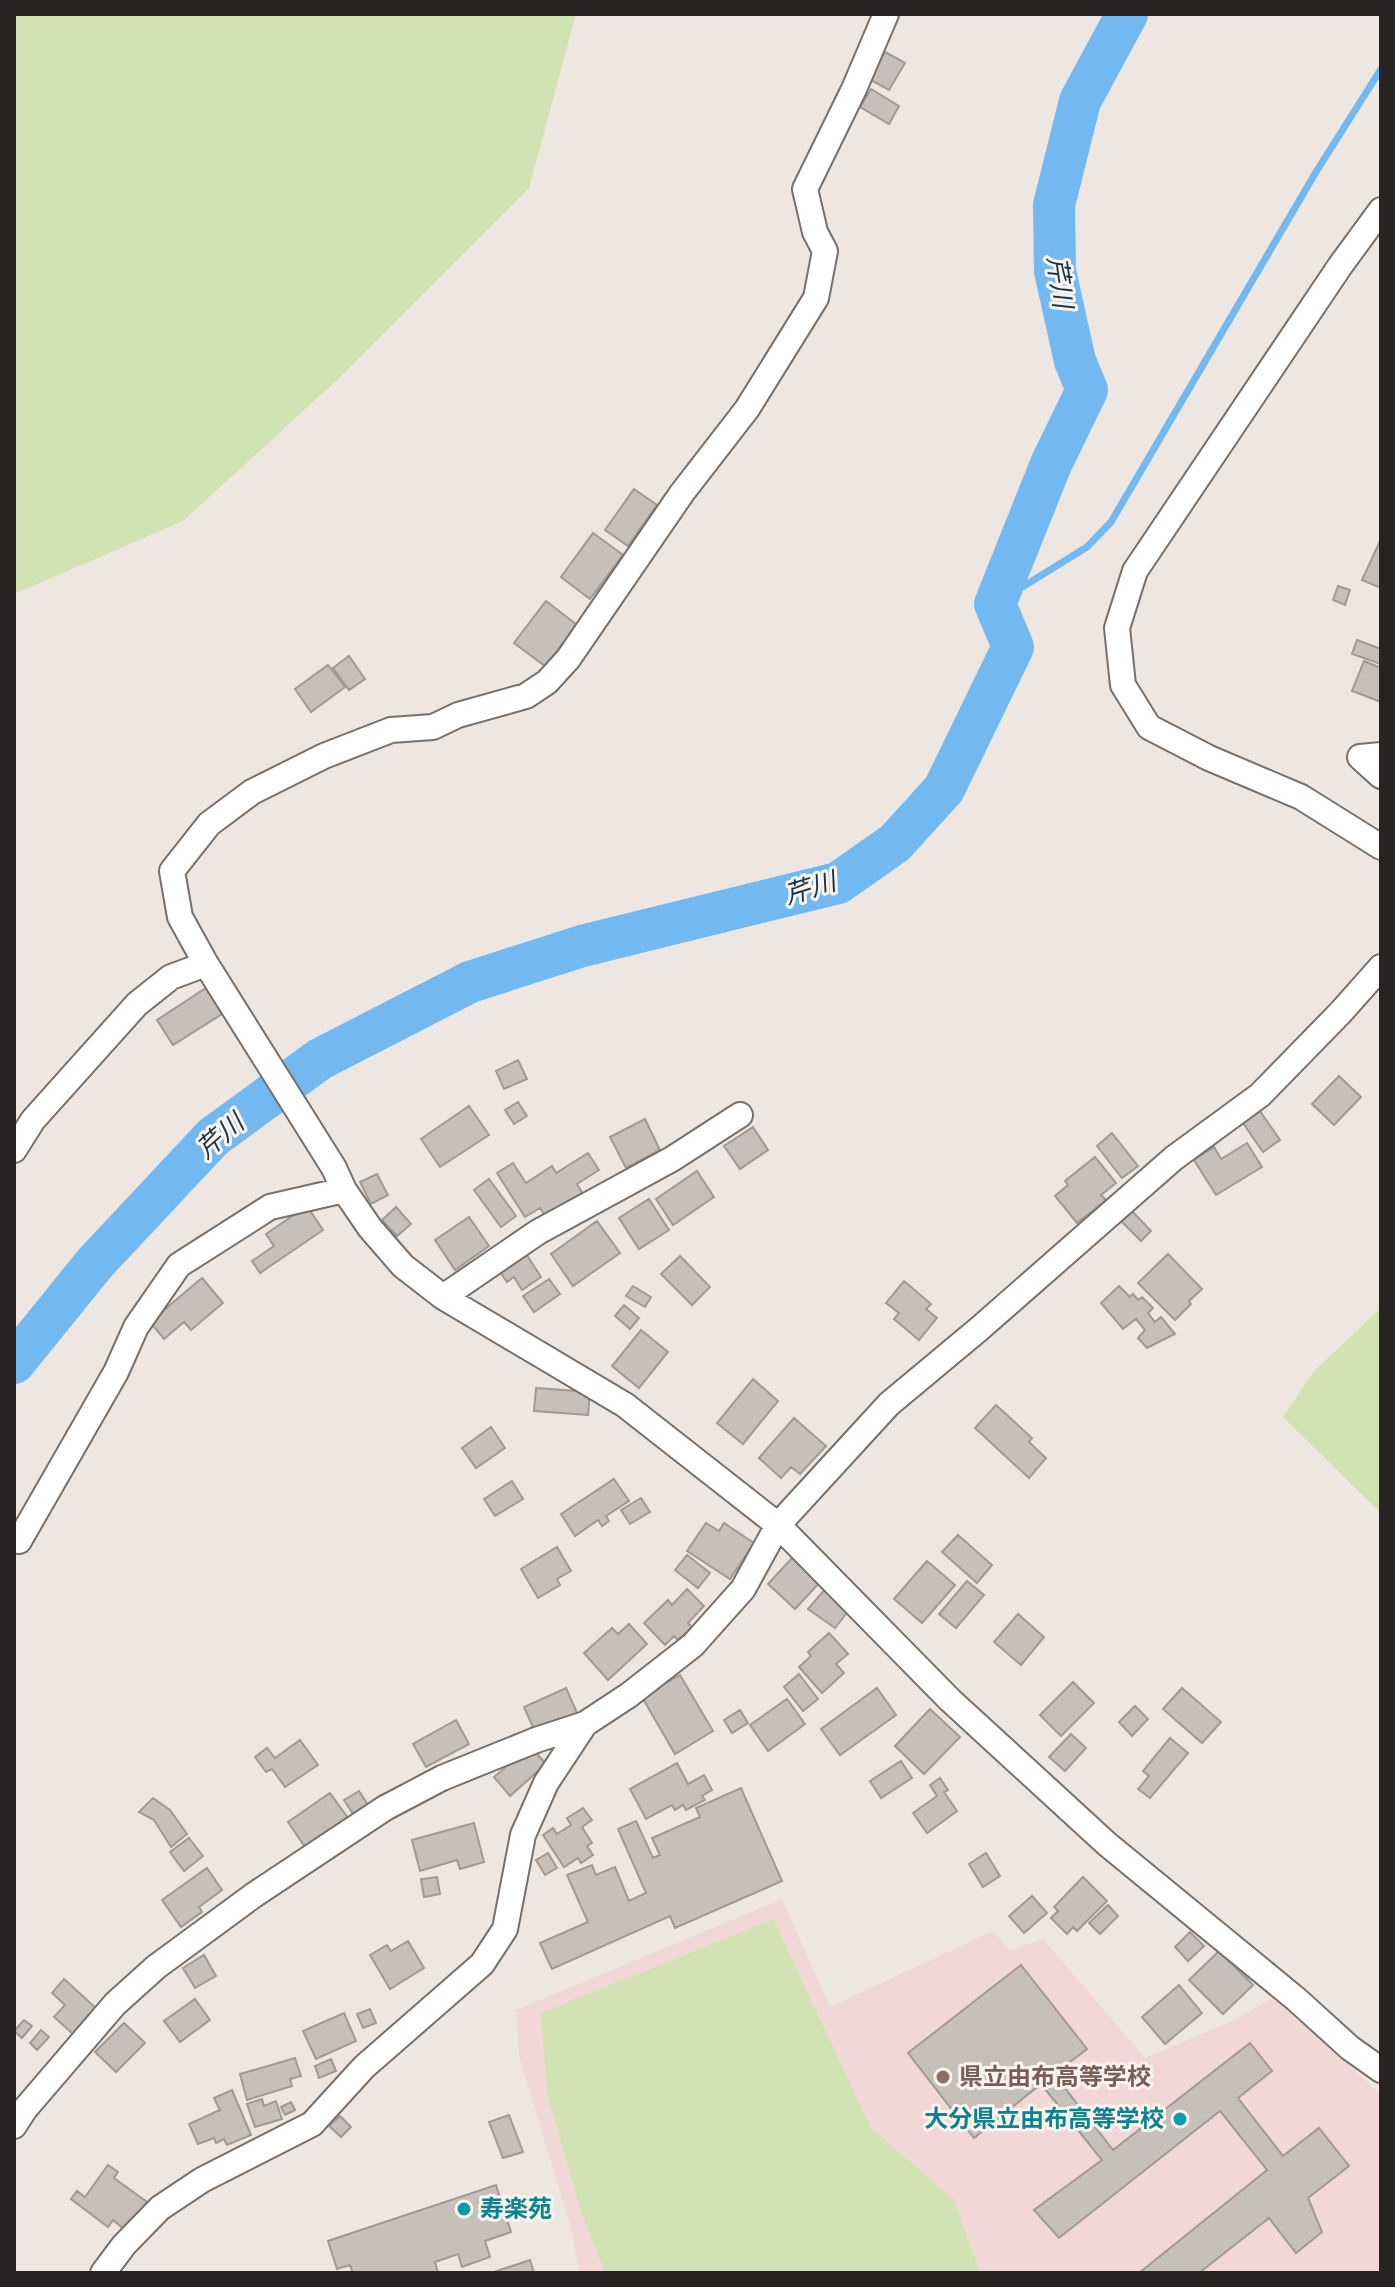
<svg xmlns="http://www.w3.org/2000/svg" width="1395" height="2287" viewBox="0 0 1395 2287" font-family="Merriweather,'Noto Sans JP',serif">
	<rect width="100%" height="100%" fill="#eee6e1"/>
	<path fill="#f1d7d5" d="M782 1899 830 2007 993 1931 1010 1951 1043 1939 1145 2058 1234 2020 1274 1997 1381 2095V2273H579L571 2227 519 2057 516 2010Z"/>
	<path fill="#d1e3b3" d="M14 14H576L529 188 336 381 183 521 14 594Z
		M1381 1308V1513L1283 1417 1313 1372Z
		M773 1919 871 2128 954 2200 980 2273H605L580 2208 547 2093 541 2013Z"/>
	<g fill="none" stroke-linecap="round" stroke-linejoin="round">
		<path stroke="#72b9f2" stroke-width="7" d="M995 604 1087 547 1111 522 1316 172 1381 69"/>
		<path stroke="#72b9f2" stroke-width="42" d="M14 1363 95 1263 213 1137 320 1059 470 982 582 946 838 883 895 843 944 789 1013 647 995 604 1051 464 1087 390 1075 361 1055 271 1054 205 1080 101 1127 14"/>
	</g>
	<path fill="#c7bfba" stroke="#a09994" stroke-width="2" d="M885 52 905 63 889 90 869 79Z
		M871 89 899 106 889 124 860 107Z
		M634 489 657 505 628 546 605 530Z
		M593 533 623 555 590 599 561 577Z
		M1380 541 1381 542V588L1362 580Z
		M1338 586 1350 590 1345 605 1333 600Z
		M546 601 577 625 545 666 514 643Z
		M1357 640 1381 649V664L1352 654Z
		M349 656 365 679 349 690 333 668Z
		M1364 661 1381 668V702L1352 691Z
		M328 665 345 687 311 712 295 689Z
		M206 988 222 1014 173 1045 157 1020Z
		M518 1060 527 1079 504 1089 496 1071Z
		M1339 1076 1361 1097 1334 1125 1312 1104Z
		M518 1102 527 1116 514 1124 505 1110Z
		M469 1106 489 1135 440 1167 421 1139Z
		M1260 1111 1280 1140 1263 1152 1243 1123Z
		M645 1119 660 1150 626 1168 610 1137Z
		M753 1127 768 1150 740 1169 724 1146Z
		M1112 1133 1138 1166 1122 1178 1097 1146Z
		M1247 1143 1262 1167 1216 1195 1194 1160 1214 1147 1221 1159Z
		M588 1153 599 1170 577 1184 583 1194 546 1217 540 1208 525 1217 497 1173 513 1163 526 1183 552 1166 556 1173Z
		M1095 1157 1116 1183 1101 1195 1106 1200 1077 1223 1055 1196 1068 1185 1065 1181Z
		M697 1171 714 1197 673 1225 656 1199Z
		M377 1174 388 1195 371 1204 360 1182Z
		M489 1179 516 1216 501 1227 474 1190Z
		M649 1199 669 1230 639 1249 619 1218Z
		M307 1206 323 1230 260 1273 252 1261 274 1246 266 1234Z
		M396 1207 411 1224 397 1236 382 1220Z
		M1132 1211 1151 1231 1141 1241 1121 1221Z
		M469 1217 489 1246 455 1270 435 1240Z
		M597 1221 620 1253 573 1286 551 1254Z
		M523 1249 541 1277 522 1290 514 1277 507 1282 496 1266Z
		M1168 1254 1202 1289 1189 1301 1191 1304 1175 1320 1138 1283Z
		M680 1256 710 1287 692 1305 661 1274Z
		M202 1278 223 1303 191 1330 184 1322 164 1339 150 1322Z
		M549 1279 560 1294 534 1312 523 1296Z
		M904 1281 931 1304 926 1309 937 1318 919 1340 894 1319 899 1313 886 1303Z
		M633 1286 651 1297 645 1307 626 1296Z
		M1119 1286 1130 1297 1133 1294 1138 1300 1142 1297 1153 1308 1148 1313 1155 1322 1161 1317 1175 1334 1147 1348 1138 1338 1145 1330 1136 1319 1123 1329 1101 1303Z
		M624 1305 639 1318 630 1329 615 1316Z
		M641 1330 668 1352 639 1388 612 1366Z
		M753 1379 778 1401 743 1444 717 1423Z
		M536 1388 590 1392 588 1415 534 1411Z
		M996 1405 1032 1438 1029 1442 1046 1458 1029 1478 975 1428Z
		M794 1418 826 1446 800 1474 791 1467 781 1478 759 1458Z
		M491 1427 505 1448 476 1468 462 1448Z
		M614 1479 629 1501 606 1516 609 1521 602 1526 598 1520 575 1536 561 1514Z
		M512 1481 523 1499 495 1516 484 1499Z
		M641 1498 650 1512 630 1524 621 1510Z
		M706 1523 719 1531 724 1523 754 1543 730 1579 687 1551Z
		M958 1535 992 1565 977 1583 942 1552Z
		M557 1547 571 1571 557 1579 560 1585 538 1598 521 1569Z
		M687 1555 710 1573 698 1588 675 1570Z
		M793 1557 820 1582 795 1609 768 1584Z
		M927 1561 955 1585 922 1623 894 1599Z
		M967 1581 984 1595 956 1628 939 1614Z
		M827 1587 849 1610 835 1628 808 1609Z
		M687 1589 704 1606 688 1623 692 1627 678 1640 674 1636 665 1645 644 1623 668 1600 672 1605Z
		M1018 1614 1044 1637 1021 1665 994 1642Z
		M629 1624 647 1644 608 1680 584 1653 612 1628 618 1634Z
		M829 1633 848 1654 836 1664 844 1673 822 1693 799 1667 811 1656 808 1652Z
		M799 1674 818 1699 803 1711 784 1687Z
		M680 1675 713 1731 675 1754 642 1697Z
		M1073 1682 1094 1703 1061 1736 1040 1715Z
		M566 1688 578 1715 536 1734 524 1707Z
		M877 1688 896 1715 840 1755 821 1729Z
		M1182 1688 1221 1722 1202 1743 1163 1709Z
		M787 1699 805 1724 768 1751 750 1725Z
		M1135 1706 1148 1719 1132 1736 1119 1722Z
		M930 1709 960 1737 924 1774 895 1746Z
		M740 1710 748 1723 732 1733 724 1720Z
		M456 1720 469 1744 426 1767 413 1744Z
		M1071 1734 1086 1748 1065 1771 1049 1757Z
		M1170 1738 1188 1753 1150 1798 1138 1789 1149 1776 1143 1771Z
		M300 1740 318 1765 285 1787 272 1769 266 1772 255 1757 267 1748 275 1758Z
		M530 1746 546 1764 510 1796 494 1777Z
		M901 1761 912 1778 881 1798 870 1781Z
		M677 1763 688 1784 704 1775 712 1790 702 1796 705 1800 686 1810 683 1805 675 1810 672 1805 646 1819 630 1789Z
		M940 1778 948 1790 944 1792 957 1811 927 1833 913 1813 937 1796 930 1785Z
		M741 1788 782 1881 675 1928 670 1916 552 1969 540 1943 588 1922 567 1875 592 1865 596 1875 615 1867 629 1901 646 1893 618 1829 636 1821 653 1858 660 1855 652 1838 700 1817 696 1808Z
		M359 1791 370 1808 355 1817 344 1800Z
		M330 1793 348 1818 305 1847 288 1822Z
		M153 1798 170 1810 187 1834 171 1847 154 1820 139 1812Z
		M583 1808 592 1820 582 1827 592 1843 587 1846 593 1855 581 1863 578 1858 564 1867 543 1835 553 1828 557 1834 571 1825 567 1818Z
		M474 1823 484 1862 460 1869 457 1860 420 1871 412 1840Z
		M189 1838 203 1856 184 1871 170 1852Z
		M548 1853 557 1868 545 1875 536 1860Z
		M986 1853 1000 1876 983 1887 969 1864Z
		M207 1868 222 1890 199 1907 202 1912 181 1927 162 1900Z
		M437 1877 440 1894 424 1897 421 1879Z
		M1083 1877 1107 1901 1077 1931 1073 1927 1067 1934 1051 1918 1058 1911 1054 1907Z
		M1032 1896 1047 1913 1024 1933 1009 1916Z
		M1108 1905 1118 1916 1100 1934 1089 1923Z
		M1190 1932 1204 1946 1188 1961 1175 1947Z
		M408 1941 424 1968 390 1989 370 1955 387 1945 391 1951Z
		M1219 1951 1253 1985 1223 2014 1189 1980Z
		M204 1955 216 1976 195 1988 183 1968Z
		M1021 1965 1087 2049 1054 2074 1113 2150 1250 2043 1272 2071 1238 2098 1283 2156 1319 2128 1349 2166 1308 2198 1322 2232 1296 2253 1269 2218 1199 2273H1139L1267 2170 1220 2111 1059 2238 1034 2210 1102 2160 1041 2084 974 2138 908 2053Z
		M64 1979 96 2008 73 2034 54 2017 65 2005 52 1993Z
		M1179 1985 1202 2013 1165 2044 1142 2017Z
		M195 1999 210 2020 180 2042 164 2021Z
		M370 2009 376 2023 363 2028 357 2014Z
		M344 2013 356 2041 316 2059 303 2031Z
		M24 2020 32 2026 22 2038 14 2031Z
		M124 2023 145 2043 116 2072 95 2052Z
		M41 2030 49 2037 37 2050 30 2043Z
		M295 2058 301 2076 290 2079 292 2086 247 2100 240 2074Z
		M331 2059 336 2071 319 2078 315 2066Z
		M232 2090 251 2135 227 2145 224 2139 216 2143 214 2138 198 2144 189 2124 220 2110 214 2098Z
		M262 2099 264 2106 276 2101 282 2119 255 2127 247 2104Z
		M291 2102 295 2110 285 2115 281 2107Z
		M509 2115 523 2152 503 2158 489 2122Z
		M340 2116 351 2127 341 2137 329 2126Z
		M108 2165 118 2172 114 2178 147 2202 125 2230 113 2220 108 2227 71 2199 77 2191 85 2197Z
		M496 2185 511 2232 485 2241 490 2257 462 2267 458 2254 435 2262 438 2273H353L350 2265 337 2269 328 2241Z
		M530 2260 534 2273H491Z"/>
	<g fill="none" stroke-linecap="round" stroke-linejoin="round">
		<defs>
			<path id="minor" d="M886 14 854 89 805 189 815 232 825 251 816 298 747 409 682 493 568 659 547 682 526 696 458 715 433 727 391 730 324 756 252 792 209 824 172 871 180 917 206 964 334 1168 344 1190 370 1228 403 1266 443 1297 625 1405 778 1525 950 1700 1107 1844 1296 1999 1350 2048 1381 2070
				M1381 210 1340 266 1135 571 1117 628 1123 685 1149 727 1209 758 1301 797 1381 847
				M1381 755 1360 757 1381 776
				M14 1150 33 1120 137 1004 171 977 206 964
				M443 1297 538 1232 672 1159 740 1115
				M19 1541 116 1372 136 1327 179 1265 270 1207 344 1190
				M14 2126 25 2109 115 2004 156 1967 254 1895 385 1808 442 1778 536 1740 585 1724 629 1695 693 1645 743 1589 778 1525 889 1404 979 1329 1174 1158 1260 1095 1341 1012 1381 967
				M103 2273 124 2245 160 2208 202 2180 312 2124 364 2067 482 1964 505 1929 523 1835 546 1783 585 1724"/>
		</defs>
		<use href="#minor" stroke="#77706b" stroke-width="28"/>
		<use href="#minor" stroke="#fff" stroke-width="24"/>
	</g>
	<circle fill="#8d6e63" stroke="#fbf3ee" stroke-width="3" cx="943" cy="2077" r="8"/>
	<g fill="#0f9aa8" stroke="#fbf3ee" stroke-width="3">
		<circle cx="1180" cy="2119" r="8"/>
		<circle cx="464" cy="2209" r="8"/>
	</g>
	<g text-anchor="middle" stroke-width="6" stroke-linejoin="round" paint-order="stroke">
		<g font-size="24" font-weight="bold" fill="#785e54" stroke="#fbf3ee" text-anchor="start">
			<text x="959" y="2085">県立由布高等学校</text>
		</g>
		<g font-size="24" font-weight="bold" fill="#0d838f" stroke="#fbf3ee" text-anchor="end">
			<text x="1164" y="2127">大分県立由布高等学校</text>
			<text x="480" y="2217" text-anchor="start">寿楽苑</text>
		</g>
		<g font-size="26" font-style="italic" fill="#15334b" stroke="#fbf3ee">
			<text transform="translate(1060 282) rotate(82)" y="9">芹川</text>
			<text transform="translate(810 888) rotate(-17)" y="9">芹川</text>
			<text transform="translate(220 1136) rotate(-41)" y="9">芹川</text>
		</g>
	</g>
	<rect width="1395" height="2287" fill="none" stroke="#262322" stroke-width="32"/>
</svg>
